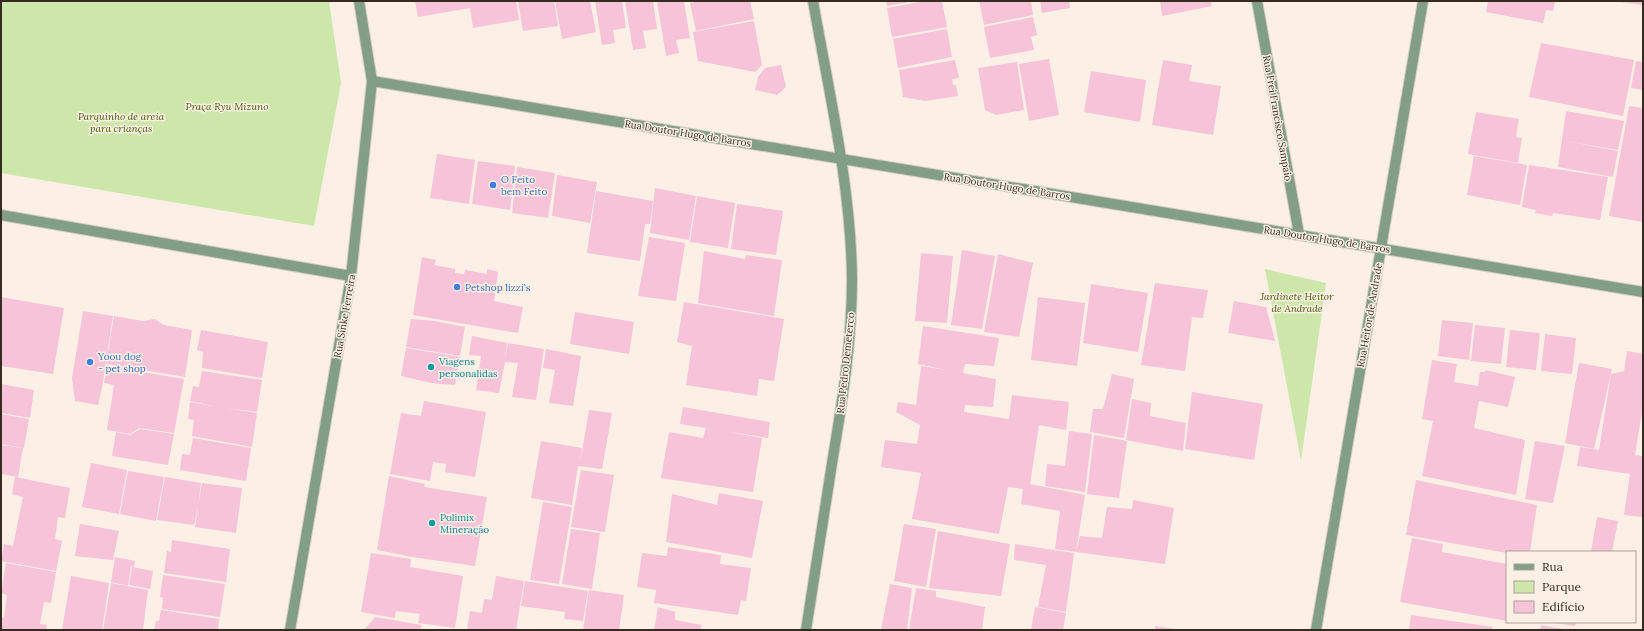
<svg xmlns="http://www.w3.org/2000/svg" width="1644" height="631" viewBox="0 0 1644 631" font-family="Lora,serif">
	<rect width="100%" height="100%" fill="#fcf0e6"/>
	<path fill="#cce7a9" d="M1 1H329L341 83 314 226 1 173Z
		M1265 269 1326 283 1301 461Z"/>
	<path fill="#f7c3d9" d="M415 1H516L519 20 473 28 470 8 418 17Z
		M518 1H554L558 26 523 31Z
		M555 1H590L596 32 562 39Z
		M595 1H622L626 28 613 30 615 43 602 45Z
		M625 1H653L657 29 643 31 646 48 633 50Z
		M657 1H684L690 38 676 40 679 53 666 56Z
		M703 1H750L754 19 696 31 690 3Z
		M886 1H909V2L887 6Z
		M925 1H942L947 27 892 37 887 8Z
		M979 1H1031L1033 15 984 25Z
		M1040 1H1069L1070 8 1042 13Z
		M1160 1H1211L1212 6 1162 16Z
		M1488 1H1555L1553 11 1546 10 1543 23 1486 12Z
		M1620 1H1643V5L1620 2Z
		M1033 17 1037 35 1031 37 1034 50 990 58 984 27Z
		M754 21 762 65 755 72 698 61 693 32Z
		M947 29 952 57 898 68 893 39Z
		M1541 43 1634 60 1623 116 1529 97Z
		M1049 59 1059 115 1029 121 1019 64Z
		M955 60 959 78 952 79 953 85H956L958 96 925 101 903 97 899 70Z
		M1163 60 1192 65 1189 81 1221 86 1213 135 1152 125Z
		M1636 61 1643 62V90L1631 88Z
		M1017 62 1024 110 996 115 985 110 978 68Z
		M781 65 786 87 777 95 755 90 758 77 765 68Z
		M1091 71 1146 80 1140 122 1084 112Z
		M1629 106 1643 108V222L1609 216Z
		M1566 111 1624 121 1618 150 1566 141 1618 151 1613 177 1558 167Z
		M1476 112 1519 119 1516 137 1522 138 1518 163 1468 154Z
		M437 154 475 160 469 204 430 198Z
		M1474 156 1527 165 1520 205 1467 195Z
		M478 161 515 166 510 210 472 204Z
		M1529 165 1608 177 1600 220 1553 213 1552 216 1535 213 1536 210 1522 207Z
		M517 167 555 173 548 218 512 213Z
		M557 175 597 182 590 223 552 216Z
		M655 188 696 196 689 240 650 233Z
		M596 191 653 201 650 224H645L640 261 587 253Z
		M697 196 735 203 728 248 690 242Z
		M737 204 783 211 776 255 731 249Z
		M649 237 685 243 676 301 638 296Z
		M962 250 995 256 982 329 951 325Z
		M704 251 745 259 746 255 782 260 774 316 698 303Z
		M921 253 953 256 947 323 915 321Z
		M998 254 1033 263 1019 337 984 332Z
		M422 257 436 260 434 265 455 269V273L464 274 465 270 487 274V269L498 272 494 301 523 307 518 333 413 315Z
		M1155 283 1208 290 1203 318 1192 317 1185 371 1141 365Z
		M1091 284 1148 293 1138 352 1083 343Z
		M1 297 64 308 53 374 1 366Z
		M1038 297 1085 303 1077 366 1031 360Z
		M1234 301 1266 307 1275 341 1228 333Z
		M684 302 784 319 774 381 759 379 757 396 686 385 692 346 677 342Z
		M83 311 113 316 102 388 98 405 75 401 72 378Z
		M575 312 634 322 629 354 570 344Z
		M114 316 143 321 155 319 164 325 192 330 185 377 106 364Z
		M411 319 435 321 465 327 460 356 406 347Z
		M1442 320 1473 323 1469 360 1438 356Z
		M1475 325 1505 328 1501 364 1471 361Z
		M923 326 999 338 994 366 965 364 963 373 996 379 993 407 965 405 964 412 1009 419 1012 395 1069 402 1066 430 1039 425 1030 484 1085 495 1076 552 1055 549 1060 511 1021 504 1023 489 1008 487 999 534 912 519 921 473 881 467 885 440 917 444 920 425 896 412 898 402 916 405 921 366 946 370 918 364Z
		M201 330 268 342 262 378 202 368 203 352 197 350Z
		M1510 330 1540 333 1536 370 1506 367Z
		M1545 334 1576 338 1572 374 1541 371Z
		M472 336 507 343 505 359 508 343 544 349 536 400 512 397 518 363 505 362 499 393 476 390 481 356 469 355Z
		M406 348 460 357 455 385 431 383 401 376Z
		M546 349 581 356 573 406 549 403 555 370 543 368Z
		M1627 351 1643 354V406L1635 455 1643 456V517L1624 515 1630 474 1577 466 1580 447 1599 450 1611 374 1624 371Z
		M1432 360 1457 364 1454 382 1478 386 1480 372H1485V370L1515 377 1508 407 1479 401 1474 428 1525 440 1516 495 1422 476 1433 421 1422 419Z
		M1579 363 1612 369 1594 449 1565 443Z
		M107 366 184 379 174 433 139 428 130 434 107 430 114 385 104 383Z
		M202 371 262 380 257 412 226 408 257 413 252 447 192 436 194 420 188 419 190 402 213 406 190 401 193 386 199 387Z
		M1112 374 1134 379 1124 438 1090 432 1093 409H1103Z
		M1 384 34 390 30 418 1 413Z
		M1192 392 1263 404 1254 460 1185 449Z
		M1132 399 1151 403 1150 416 1186 423 1183 451 1126 440Z
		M424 401 486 412 475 477 445 472 446 464 433 462 430 481 390 474 401 413 421 416Z
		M683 407 770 422 768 438 724 431 762 438 753 492 661 478 669 432 703 438 706 428 680 424Z
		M589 410 612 413 602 469 578 466 572 505 531 498 541 441 582 448 580 463Z
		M1 414 29 419 24 448 1 444Z
		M140 429 174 434 168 465 112 456 116 432 130 435Z
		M1069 431 1092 434 1085 492 1045 486 1047 464 1065 466Z
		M1094 435 1127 441 1119 498 1087 494Z
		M193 438 251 448 246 481 180 470 182 454 190 455Z
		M1535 441 1565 446 1553 503 1525 499Z
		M1 445 23 448 18 477 1 474Z
		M91 463 127 470 119 514 82 507Z
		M581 470 614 475 605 532 571 527Z
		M128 471 164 477 156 521 120 514Z
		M389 476 425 484 424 487 487 497 475 566 412 557 377 550Z
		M15 477 70 488 65 518 58 517 55 539 62 541 56 571 1 561 4 544 13 546 23 497 12 494Z
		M165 477 201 483 198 505 202 483 242 488 236 533 195 527 198 506 194 525 157 520Z
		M1416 480 1537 505 1530 552 1507 553 1406 535Z
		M719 493 763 501 752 558 666 542 672 494 717 505Z
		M1133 500 1174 508 1165 564 1076 552 1080 536 1102 538 1107 507 1132 509Z
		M543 502 572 507 559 584 530 580Z
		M1597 517 1618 521 1612 552H1591Z
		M80 524 119 531 113 560 75 556Z
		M904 524 936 529 926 587 894 581Z
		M571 529 600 533 592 589 562 584Z
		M938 531 1010 544 1001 596 929 588Z
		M1412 538 1443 544 1442 552 1507 564V621L1400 602Z
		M172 540 230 549 226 582 164 573 167 551 171 552Z
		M1015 544 1074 553 1066 612 1038 607 1046 565 1014 560Z
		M668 547 721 555 720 564 751 568 746 601 741 600 738 615 654 603 656 590 637 587 642 553 667 556Z
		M371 553 411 559 410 567 463 576 455 628 418 623 420 614 396 611 395 618 361 612Z
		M115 557 135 561 134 567 131 566 128 586 111 582Z
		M6 563 56 572 51 603 44 602 40 624 47 625 46 630H1V617L4 618 7 595 1 593Z
		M132 567 153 571 150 589 129 585Z
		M163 575 225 584 220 617 162 609 163 598 160 597Z
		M71 576 109 583 102 630H62Z
		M496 576 524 581 516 630H467L470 611 482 613 484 599 492 600Z
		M525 581 588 591 583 621 564 619 565 612 521 606Z
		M111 583 148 590 143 630H103Z
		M890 584 912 588 907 630H881Z
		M916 588 936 591V597L985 607 982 630H909Z
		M589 590 624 595 619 630H583Z
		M658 607 675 612V620L702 625 700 630H654Z
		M1035 607 1066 613 1063 630H1031Z
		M161 610 219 619 218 630H154L156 621H159Z
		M1411 615 1493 627 1492 630H1409Z
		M375 617 422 625 420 630H364Z
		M1549 622H1576L1575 626Z
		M1541 625 1563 629V630H1540Z
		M1155 626 1175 629V630H1155Z"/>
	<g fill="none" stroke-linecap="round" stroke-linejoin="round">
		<defs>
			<path id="street" d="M1257 1 1299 234
				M372 81 1643 292
				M1 215 351 276
				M290 630 351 276 372 81 359 1
				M806 630C815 572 824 514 833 457 843 398 852 339 852 279 851 186 829 93 813 1
				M1316 630 1423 1"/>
		</defs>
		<use href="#street" stroke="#d8cdc3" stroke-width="12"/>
		<use href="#street" stroke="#829e84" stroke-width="10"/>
	</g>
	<g fill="#3f7fe0" stroke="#fcf0e6" stroke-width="1.5">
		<circle cx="493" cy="185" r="4"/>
		<circle cx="457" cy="287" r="4"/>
		<circle cx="90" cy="362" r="4"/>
	</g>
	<g fill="#0f9aa8" stroke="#fcf0e6" stroke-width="1.5">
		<circle cx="431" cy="367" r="4"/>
		<circle cx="432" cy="523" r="4"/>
	</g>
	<g text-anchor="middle" stroke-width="3" stroke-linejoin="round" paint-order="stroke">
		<g font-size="10" font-style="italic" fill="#415d04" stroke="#fcf0e6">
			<text x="227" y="110">Praça Ryu Mizuno</text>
			<text x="121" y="120">Parquinho de areia<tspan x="121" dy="12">para crianças</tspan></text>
			<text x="1297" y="300">Jardinete Heitor<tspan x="1297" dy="12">de Andrade</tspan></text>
		</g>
		<g font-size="10" fill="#362b21" stroke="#fcf0e6">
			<text transform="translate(1278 118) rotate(80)" y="4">Rua Frei Francisco Sampaio</text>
			<text transform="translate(688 133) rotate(9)" y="4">Rua Doutor Hugo de Barros</text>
			<text transform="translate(1007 186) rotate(9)" y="4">Rua Doutor Hugo de Barros</text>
			<text transform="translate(1327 239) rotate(9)" y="4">Rua Doutor Hugo de Barros</text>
			<text transform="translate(1369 315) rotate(-80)" y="4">Rua Heitor de Andrade</text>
			<text transform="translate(344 316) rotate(-80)" y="4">Rua Sinke Ferreira</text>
			<text transform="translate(845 363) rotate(-84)" y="4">Rua Pedro Demeterco</text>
		</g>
		<g font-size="10" fill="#366cbe" stroke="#fcf0e6" text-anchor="start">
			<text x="501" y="183">O Feito<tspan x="501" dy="12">bem Feito</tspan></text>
			<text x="465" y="291">Petshop lizzi's</text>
			<text x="98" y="360">Yoou dog<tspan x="98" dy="12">- pet shop</tspan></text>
		</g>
		<g font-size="10" fill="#0d838f" stroke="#fcf0e6" text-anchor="start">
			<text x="439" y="365">Viagens<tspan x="439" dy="12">personalidas</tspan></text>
			<text x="440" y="521">Polimix<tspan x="440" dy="12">Mineração</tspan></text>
		</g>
	</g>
	<rect width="1644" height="631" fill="none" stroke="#362b21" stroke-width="4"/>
	<rect x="1506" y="551" width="130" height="72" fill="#fcf0e6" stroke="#ada197"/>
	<rect x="1514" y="564" width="20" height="6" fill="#829e84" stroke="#ada197"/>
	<text x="1542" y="571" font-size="12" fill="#362b21">Rua</text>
	<rect x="1514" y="581" width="20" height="12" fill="#cce7a9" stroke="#ada197"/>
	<text x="1542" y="591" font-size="12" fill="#362b21">Parque</text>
	<rect x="1514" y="601" width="20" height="12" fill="#f7c3d9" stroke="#ada197"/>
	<text x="1542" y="611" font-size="12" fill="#362b21">Edifício</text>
</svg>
